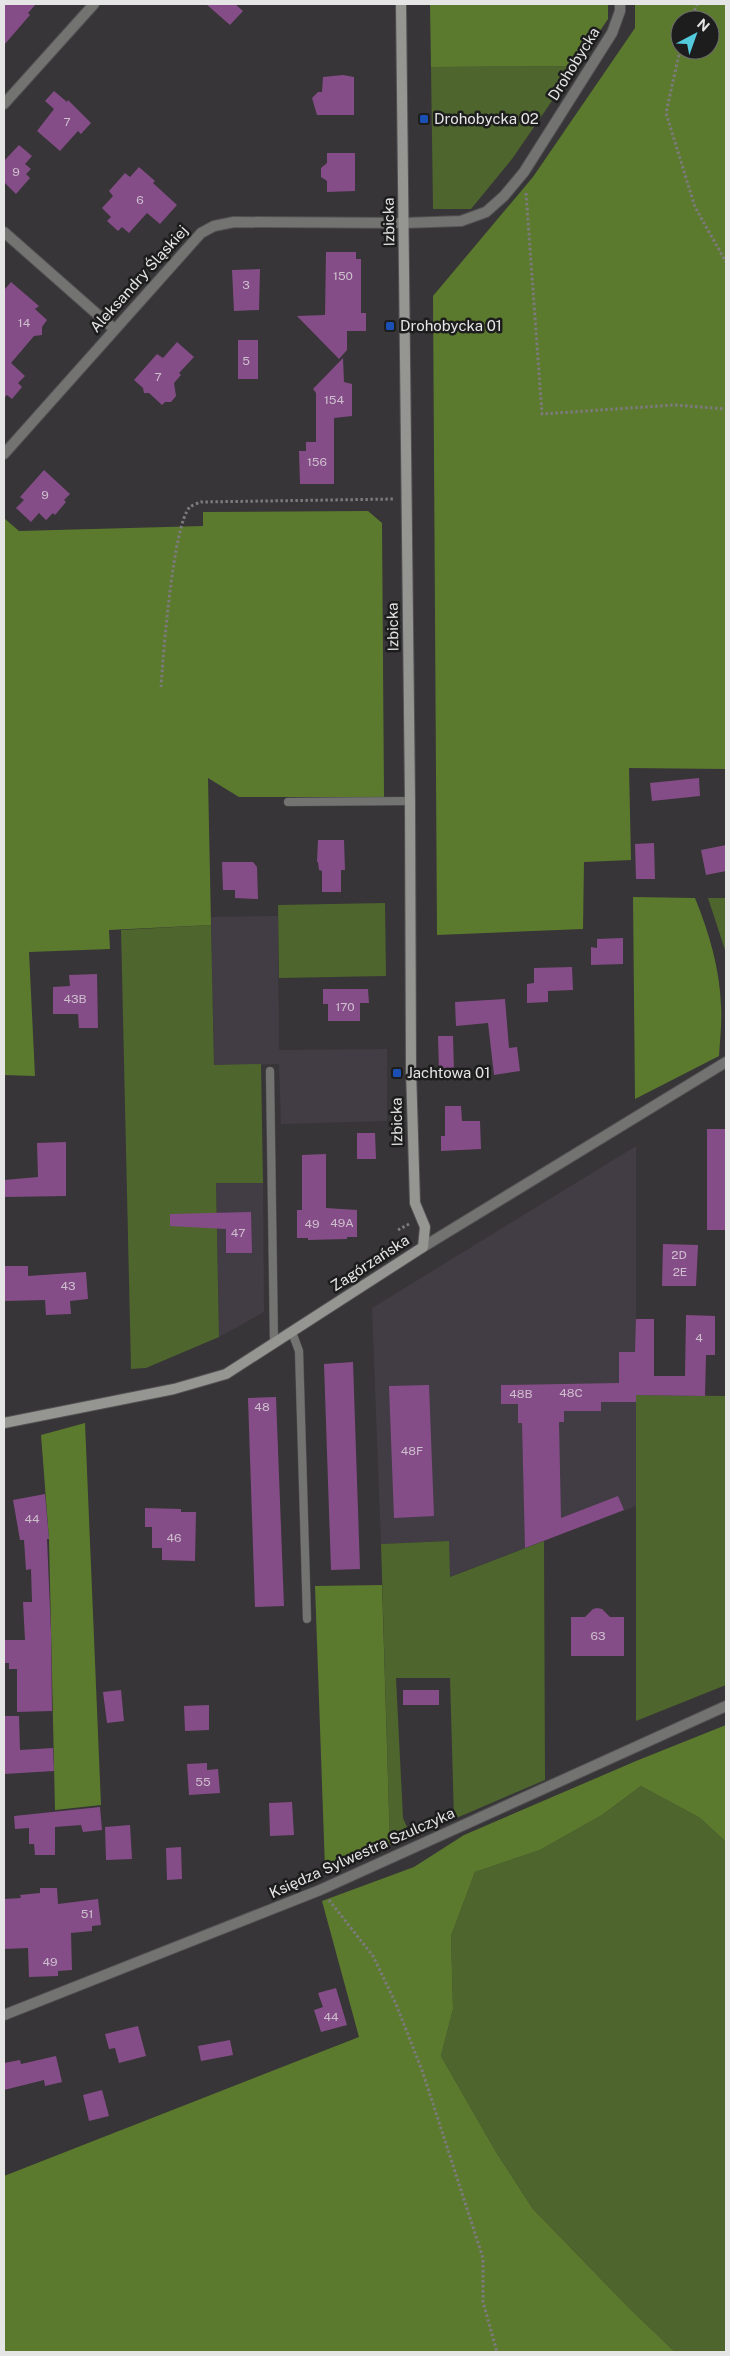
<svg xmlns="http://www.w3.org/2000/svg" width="730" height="2356" viewBox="0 0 730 2356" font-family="'Public Sans',sans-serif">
	<rect width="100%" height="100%" fill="#373537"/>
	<path fill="#423c44" d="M278 916 279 1050 387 1049V1121L281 1124 279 1064 214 1066 211 917Z
		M636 1146V1506L449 1577V1541L381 1544 372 1308Z
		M216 1183H263L264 1312 219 1337Z"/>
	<path fill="#4e652d" d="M576 66 512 159 471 209H433L431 67Z
		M708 898H726V953Z
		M385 903 386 976 279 978 278 905Z
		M211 925 214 1065 261 1064 263 1183H216L219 1337 146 1368 131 1369 121 930Z
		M636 1395 726 1396V1685L636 1721Z
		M449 1541 450 1577 544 1541 545 1780 454 1819 450 1678H396L403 1818 411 1836 390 1845 381 1544Z
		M641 1786 700 1818 726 1842V2352H675L630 2309 533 2209 496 2152 441 2056 453 2009 451 1936 475 1872 540 1850 602 1815Z"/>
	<path fill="#5c7a2e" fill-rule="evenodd" d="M430 4H608V19L576 66 431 67Z
		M635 4H726V769L629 768 631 860 584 862 583 929 437 935 433 296 533 177 635 28ZM680 20H710V50H680Z
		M368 511 382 523 384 797H239L208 778 211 925 109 930 110 949 29 952 35 1076 4 1075V518L19 531 203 526V512Z
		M633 897 695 898C709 932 720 970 721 1006 722 1023 720 1040 719 1056L635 1099Z
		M85 1423 101 1805 55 1810 49 1539 41 1435Z
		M382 1585 390 1845 325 1869 315 1586Z
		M726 1725V1842L700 1818 641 1786 602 1815 540 1850 475 1872 451 1936 453 2009 441 2056 496 2152 533 2209 630 2309 675 2352H4V2176L359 2037 322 1901 414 1867 464 1835 636 1761Z"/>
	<path fill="#854d87" d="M4 4H36L28 13 30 15 4 45Z
		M206 4H235L243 11 230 25Z
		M343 75 354 77V115H317L312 98 318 92H322L323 77Z
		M54 91 67 102 68 100 91 123 81 134 78 131 60 151 37 131 54 109 45 101Z
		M19 145 32 156 25 164 31 169 26 174 30 178 16 194 4 182V161Z
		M327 153H355V191L327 192V181L321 177V168L327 163Z
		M139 167 155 181 153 183 177 205 160 224 147 213 129 233 122 227 118 231 107 221 111 217 102 208 113 196 109 191 125 173 130 177Z
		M326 252H356V259H361V313H366V331H347V350L339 359 297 316 325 315Z
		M260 269 259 310 234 311 232 270Z
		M11 282 39 306 35 309 47 320 42 327V335L34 336 11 363 25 376 18 383 22 387 12 399 7 395 4 398V290Z
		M238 340H258V379H238Z
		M177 342 194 357 179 373 181 375 174 383 176 396 171 402H165L162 405 149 393H144L143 388 134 380 157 354 163 358Z
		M343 358 344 382 352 384V416L334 418V484H300L299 451H306V442H316V393L313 389Z
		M44 470 70 494 64 500 66 502 55 515 53 513 46 520 39 513 31 522 16 508 24 500 20 497Z
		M699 778 700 796 652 801 650 783Z
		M318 840H344L345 870H341V892H322V871L319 870 318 862H317Z
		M654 843 655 879H636L635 844Z
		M726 845V871L706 875 701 850Z
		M222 862H253L257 867 258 899 235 898V890H223Z
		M623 938V964L591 965V947L597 948V939Z
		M572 967 573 990 548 991V1002L527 1003V984L534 983V968Z
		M97 974 98 1028H79L78 1014H53V987L70 986 69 975Z
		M323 989H368L369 1003H360V1021H328V1004H323Z
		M505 999 509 1048 517 1047 520 1071 494 1075 488 1023 456 1026 455 1002Z
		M438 1036H453L454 1071H439Z
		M445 1106H461L462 1121H480L481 1149 441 1151V1136H445Z
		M707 1129H726V1230H707Z
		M357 1133H375L376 1159H357Z
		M66 1142V1196L4 1197V1180L38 1177 37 1143Z
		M326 1154V1208L357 1210V1237H347V1239L308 1240V1238H297V1210H302V1155Z
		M251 1212 252 1253H226V1229L170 1226V1214Z
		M663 1244 698 1245 696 1286H662Z
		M4 1266H28V1276L86 1272 88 1299 70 1301 71 1314 46 1315 45 1300 4 1301Z
		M686 1315 715 1316V1355H706L705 1396 636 1395V1402H601V1411H564V1422H559L561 1518 618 1496 624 1510 525 1548 522 1423H518V1404H501V1385L619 1383V1352H635L636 1319H654V1376H685Z
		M353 1362 360 1569 331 1570 324 1364Z
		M429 1385 434 1516 394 1518 389 1386Z
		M276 1397 284 1606 255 1607 248 1398Z
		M45 1494 49 1539H47L51 1633 52 1711 17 1712V1669H9V1663H4V1640H25L23 1602H32L31 1569 26 1570 24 1540H20L13 1500Z
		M145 1508 181 1509V1512H196L195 1561 162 1560V1548H152V1527H145Z
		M597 1608 602 1609 610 1617H624V1656H571V1617H585L593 1609Z
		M121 1690 124 1721 107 1723 103 1692Z
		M403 1690H439V1705H403Z
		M209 1705V1730L185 1731 184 1706Z
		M4 1716H19L20 1750 53 1748 54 1771 4 1774Z
		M207 1763V1770L218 1769 220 1793 189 1795 187 1764Z
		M292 1802 294 1835 270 1836 269 1803Z
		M100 1807 102 1830 83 1832 81 1825 55 1827V1855H35L34 1844H29V1828L15 1829 14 1816Z
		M130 1825 132 1859 106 1860 105 1827Z
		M181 1847 182 1879 167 1880 166 1848Z
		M40 1888H57L58 1904 98 1899 101 1925 92 1926V1931L71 1933 72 1970 58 1971V1976L29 1977 28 1948 4 1949V1899L21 1898 20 1895 40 1893Z
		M336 1988 347 2025 321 2032 314 2010 323 2007 318 1993Z
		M138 2026 146 2056 119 2063 115 2048 109 2049 105 2034Z
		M230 2040 233 2055 201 2061 198 2046Z
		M56 2056 62 2082 45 2086 44 2080 4 2090V2063L20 2060 21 2064Z
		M102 2090 109 2116 89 2121 83 2095Z"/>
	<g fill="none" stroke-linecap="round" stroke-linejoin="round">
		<defs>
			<path id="lane" d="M288 802 410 801
				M270 1071 274 1343
				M292 1332 299 1351 307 1619"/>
			<path id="street" d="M4 104 94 4
				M4 232 114 329
				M4 454 201 233 214 226 234 222 404 223 461 221 486 212 504 196 524 172 612 33 620 11V4
				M423 1247 726 1062
				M4 2015 320 1890 726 1706"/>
			<path id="secondary" d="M4 1423 174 1389 226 1374 423 1247 425 1227 415 1203 411 1069 410 801 401 4"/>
		</defs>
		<use href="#lane" stroke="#535153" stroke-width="9"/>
		<use href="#street" stroke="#535153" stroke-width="12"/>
		<use href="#secondary" stroke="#535153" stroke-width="12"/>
		<path stroke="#7c7a7c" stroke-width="3" stroke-dasharray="2.5 2.5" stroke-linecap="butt" d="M691 20 697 4
			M680 50 666 113 695 207 726 262
			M526 193 542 414 674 405 726 409
			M161 687C163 658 173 523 190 507 193 505 198 503 201 502L394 499
			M398 1230 409 1224
			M329 1900 373 1956 396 2004 423 2073 483 2258V2302L497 2352"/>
		<use href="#lane" stroke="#737371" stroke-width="8"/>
		<use href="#street" stroke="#737371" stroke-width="10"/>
		<use href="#secondary" stroke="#959592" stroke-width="10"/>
	</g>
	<g fill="#1a4fb4" stroke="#1d1d1e" stroke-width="2">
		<rect x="419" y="114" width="10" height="10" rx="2.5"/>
		<rect x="385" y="321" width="10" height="10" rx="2.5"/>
		<rect x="392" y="1068" width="10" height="10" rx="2.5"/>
	</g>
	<g text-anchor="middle" stroke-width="5" stroke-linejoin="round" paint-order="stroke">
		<g font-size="12" fill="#cebfce">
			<text x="67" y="126">7</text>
			<text x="16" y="176">9</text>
			<text x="140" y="204">6</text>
			<text x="343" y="280">150</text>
			<text x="246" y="289">3</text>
			<text x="24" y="327">14</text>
			<text x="246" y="365">5</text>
			<text x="158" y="381">7</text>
			<text x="334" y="404">154</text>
			<text x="317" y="466">156</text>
			<text x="45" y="499">9</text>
			<text x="75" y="1003">43B</text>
			<text x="345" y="1011">170</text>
			<text x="342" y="1227">49A</text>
			<text x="312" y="1228">49</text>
			<text x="238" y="1237">47</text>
			<text x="679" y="1259">2D</text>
			<text x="680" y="1276">2E</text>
			<text x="68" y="1290">43</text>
			<text x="699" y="1342">4</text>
			<text x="571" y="1397">48C</text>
			<text x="521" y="1398">48B</text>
			<text x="262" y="1411">48</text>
			<text x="412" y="1455">48F</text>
			<text x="32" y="1523">44</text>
			<text x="174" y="1542">46</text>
			<text x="598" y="1640">63</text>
			<text x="203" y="1786">55</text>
			<text x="87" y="1918">51</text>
			<text x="50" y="1966">49</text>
			<text x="331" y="2021">44</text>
		</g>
		<g font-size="15" fill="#e6e5e6" stroke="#1d1d1e">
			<text transform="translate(574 64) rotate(-58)" y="5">Drohobycka</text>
			<text transform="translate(389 222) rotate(-91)" y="5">Izbicka</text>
			<text transform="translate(139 279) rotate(-48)" y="5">Aleksandry Śląskiej</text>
			<text transform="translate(393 627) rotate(-91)" y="5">Izbicka</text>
			<text transform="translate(397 1122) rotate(-91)" y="5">Izbicka</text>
			<text transform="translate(370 1263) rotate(-33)" y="5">Zagórzańska</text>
			<text transform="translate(362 1853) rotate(-24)" y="5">Księdza Sylwestra Szulczyka</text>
		</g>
		<g font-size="15" fill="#e6e5e6" stroke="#1d1d1e" text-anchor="start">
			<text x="434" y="124">Drohobycka 02</text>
			<text x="400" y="331">Drohobycka 01</text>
			<text x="407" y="1078">Jachtowa 01</text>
		</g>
	</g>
	<rect width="730" height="2356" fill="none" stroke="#e6e5e6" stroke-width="10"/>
	<g transform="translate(695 35) rotate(41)"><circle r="24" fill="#1d1d1e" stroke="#6d6d6e"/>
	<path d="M0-4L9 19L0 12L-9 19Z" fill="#54cadd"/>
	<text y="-8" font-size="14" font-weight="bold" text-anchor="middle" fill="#e6e5e6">N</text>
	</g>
</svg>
